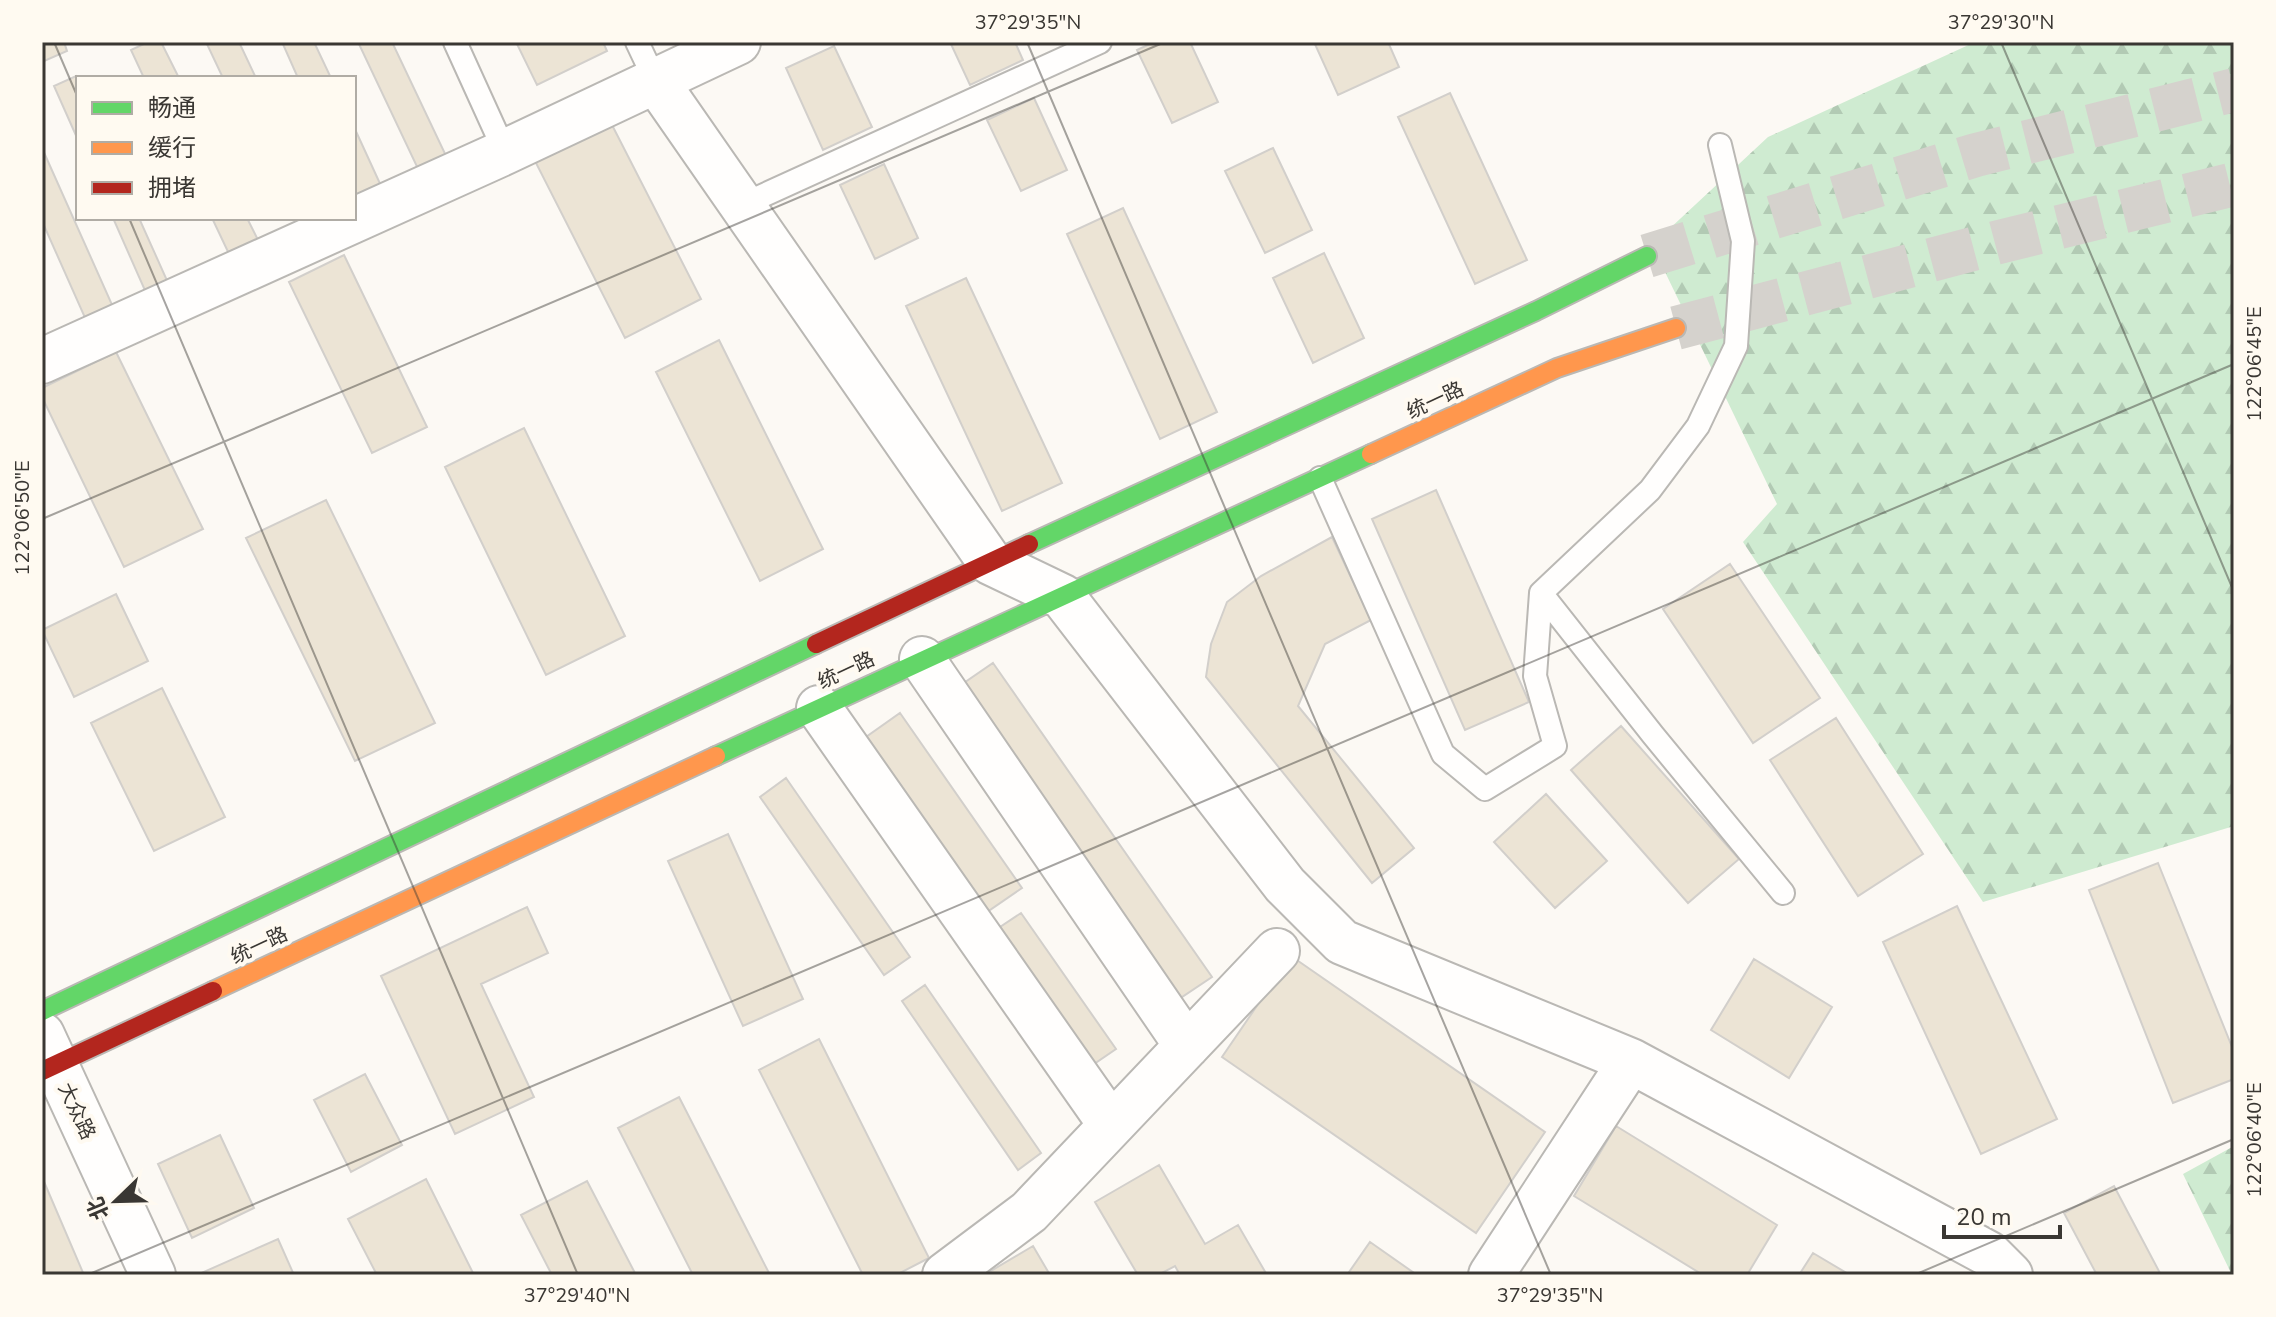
<svg xmlns="http://www.w3.org/2000/svg" width="2276" height="1317" viewBox="0 0 2276 1317" font-family="'Nunito Sans','Noto Sans SC',sans-serif">
	<defs>
		<pattern id="forest-firs" width="22" height="20" patternUnits="userSpaceOnUse" patternTransform="scale(2)"><rect width="22" height="20" fill="#cfebd1"/><path d="M5 1l3.5 6h-7zM16 11l3.5 6h-7z" fill="#b2cab4"/></pattern>
	</defs>
	<rect width="100%" height="100%" fill="#fcf9f4"/>
	<path fill="url(#forest-firs)" d="M1975 42H2234V826L1983 902 1743 542 1777 504 1652 245 1768 137Z
		M2234 1146V1275H2232L2183 1174Z"/>
	<path fill="#ece4d5" stroke="#d2cfcb" stroke-width="2" d="M42 42H64L67 51 42 62Z
		M148 42H161L179 78H144L131 50Z
		M206 42H239L256 78H223Z
		M282 42H314L331 78H298Z
		M358 42H392L448 160 420 173Z
		M516 42H603L607 51 537 85Z
		M950 42H1015L1023 60 970 85Z
		M1154 42H1190L1218 102 1172 123 1137 50Z
		M1314 42H1388L1399 67 1338 95Z
		M834 46 872 127 823 150 786 68Z
		M76 76 78 82V140L54 86Z
		M1450 93 1527 260 1475 284 1398 117Z
		M1034 98 1067 170 1021 191 987 120Z
		M611 123 701 299 625 338 535 161Z
		M354 127 382 188 354 198Z
		M42 148 113 307 86 320 42 221Z
		M1273 148 1312 230 1265 253 1225 171Z
		M884 164 918 238 875 259 840 185Z
		M1123 208 1217 412 1160 439 1067 234Z
		M113 218H139L169 285 147 295Z
		M212 218H247L259 242 230 256Z
		M1324 253 1364 338 1313 363 1273 278Z
		M344 255 427 427 372 453 289 282Z
		M966 278 1062 483 1002 511 906 306Z
		M719 340 823 549 760 581 656 372Z
		M116 352 203 529 124 567 42 397V388Z
		M524 428 625 636 546 675 445 467Z
		M1436 490 1529 702 1465 730 1372 519Z
		M326 500 435 723 355 761 246 538Z
		M1332 537 1371 620 1325 644 1298 706 1414 848 1372 883 1206 677 1211 644 1227 602 1261 576Z
		M1730 564 1820 698 1753 743 1663 609Z
		M116 594 148 661 74 697 42 630Z
		M993 663 1212 977 1176 1001 958 687Z
		M162 688 225 817 154 851 91 723Z
		M900 713 1022 888 987 912 866 737Z
		M1836 718 1923 854 1858 896 1770 760Z
		M1621 726 1739 859 1688 903 1571 770Z
		M786 778 910 957 884 975 760 797Z
		M1546 794 1607 861 1555 908 1494 842Z
		M728 834 803 999 743 1026 668 861Z
		M2158 863 2234 1052V1079L2173 1103 2089 890Z
		M1957 906 2057 1119 1981 1154 1883 942Z
		M527 907 548 953 481 984 534 1097 455 1134 381 976Z
		M1021 913 1116 1049 1091 1066 997 929Z
		M1291 956 1545 1132 1476 1233 1222 1057Z
		M1754 959 1832 1007 1789 1078 1711 1030Z
		M925 985 1041 1153 1018 1170 902 1001Z
		M819 1039 929 1258 896 1275H863L759 1070Z
		M365 1074 402 1145 351 1172 314 1100Z
		M679 1097 770 1275H693L618 1128Z
		M1616 1126 1777 1225 1747 1275H1703L1574 1196Z
		M220 1135 254 1208 192 1238 158 1164Z
		M1159 1165 1205 1244 1238 1225 1267 1275H1180L1175 1266 1158 1275H1138L1095 1202Z
		M42 1177 84 1275H42Z
		M426 1179 474 1275H377L348 1219Z
		M587 1181 636 1275H552L521 1215Z
		M2114 1186 2161 1275H2097L2064 1213Z
		M278 1239 294 1275H197Z
		M1370 1242 1417 1275H1347Z
		M1033 1246 1050 1275H984Z
		M1813 1253 1850 1275H1799Z"/>
	<g fill="none" stroke-linecap="round" stroke-linejoin="round">
		<path stroke="#d5d2cd" stroke-width="44" stroke-dasharray="44 22" stroke-linecap="butt" d="M1647 256 1976 155 2234 90
			M1676 328 1995 243 2234 184"/>
		<defs>
			<path id="lane" d="M455 42 505 152
				M637 42 655 80
				M1720 145 1743 241 1736 346 1698 426 1650 490 1541 593 1653 735 1783 893
				M742 205 1100 42
				M1320 478 1443 754 1485 789 1555 746 1535 676 1541 593"/>
			<path id="street" d="M655 80 990 562 1063 597 1285 885 1342 942 1631 1061 1989 1254 2010 1275
				M42 361 505 152 738 42
				M922 659 1187 1046
				M819 708 1111 1125
				M42 1035 153 1275
				M945 1275 1029 1212 1277 951
				M1491 1275 1631 1061"/>
			<path id="fast" d="M1029 544 1536 311 1647 256
				M716 756 1371 454
				M42 1011 816 644"/>
			<path id="slow" d="M1371 454 1557 368 1676 328
				M213 991 716 756"/>
			<path id="jam" d="M816 644 1029 544
				M42 1071 213 991"/>
		</defs>
		<use href="#lane" stroke="#bab8b4" stroke-width="26"/>
		<use href="#street" stroke="#bab8b4" stroke-width="48"/>
		<use href="#fast" stroke="#bab8b4" stroke-width="22"/>
		<use href="#slow" stroke="#bab8b4" stroke-width="22"/>
		<use href="#jam" stroke="#bab8b4" stroke-width="22"/>
		<use href="#lane" stroke="#fffefd" stroke-width="22"/>
		<use href="#street" stroke="#fffefd" stroke-width="44"/>
		<use href="#fast" stroke="#63d668" stroke-width="18"/>
		<use href="#slow" stroke="#ff974d" stroke-width="18"/>
		<use href="#jam" stroke="#b3261e" stroke-width="18"/>
	</g>
	<path fill="none" stroke="#3a3733" stroke-width="2" stroke-opacity="0.45" d="M54 42 78 98M1027 42 1551 1275M2001 42 2234 592M129 218 578 1275M42 519 1165 42M87 1275 2234 364M1914 1275 2234 1139"/>
	<g text-anchor="middle" stroke-width="8" stroke-linejoin="round" paint-order="stroke">
		<g font-size="20" fill="#3a3733" stroke="#fffaf1">
			<text transform="translate(1435 400) rotate(-25)" y="7">统一路</text>
			<text transform="translate(846 670) rotate(-25)" y="7">统一路</text>
			<text transform="translate(259 945) rotate(-25)" y="7">统一路</text>
			<text transform="translate(77 1111) rotate(65)" y="7">大众路</text>
		</g>
	</g>
	<rect width="2276" height="1317" fill="none" stroke="#fffaf1" stroke-width="88"/>
	<rect x="76" y="76" width="280" height="144" fill="#fffaf1" stroke="#b0aca5" stroke-width="2"/>
	<rect x="92" y="102" width="40" height="12" fill="#63d668" stroke="#b0aca5" stroke-width="2"/>
	<text x="148" y="116" font-size="24" fill="#3a3733">畅通</text>
	<rect x="92" y="142" width="40" height="12" fill="#ff974d" stroke="#b0aca5" stroke-width="2"/>
	<text x="148" y="156" font-size="24" fill="#3a3733">缓行</text>
	<rect x="92" y="182" width="40" height="12" fill="#b3261e" stroke="#b0aca5" stroke-width="2"/>
	<text x="148" y="196" font-size="24" fill="#3a3733">拥堵</text>
	<g transform="translate(116 1201) rotate(247)" stroke="#fffaf1" stroke-width="6" paint-order="stroke">
	<path d="M0-6L14 30L0 20L-14 30Z" fill="#3a3733"/>
	<text y="-12" font-size="22" font-weight="bold" text-anchor="middle" fill="#3a3733">北</text>
	</g>
	<path d="M1944 1225v12h116v-12" fill="none" stroke="#3a3733" stroke-width="4"/>
	<text x="1956" y="1225" font-size="24" fill="#3a3733" stroke="#fffaf1" stroke-width="6" paint-order="stroke">20 m</text>
	<rect x="44" y="44" width="2188" height="1229" fill="none" stroke="#3a3733" stroke-width="3"/>
	<g font-size="20" text-anchor="middle" fill="#3a3733">
		<text x="1028" y="29">37°29'35"N</text>
		<text x="2001" y="29">37°29'30"N</text>
		<text transform="translate(2254 364) rotate(-90)" y="7">122°06'45"E</text>
		<text transform="translate(22 518) rotate(-90)" y="7">122°06'50"E</text>
		<text transform="translate(2254 1140) rotate(-90)" y="7">122°06'40"E</text>
		<text x="577" y="1302">37°29'40"N</text>
		<text x="1550" y="1302">37°29'35"N</text>
	</g>
</svg>
